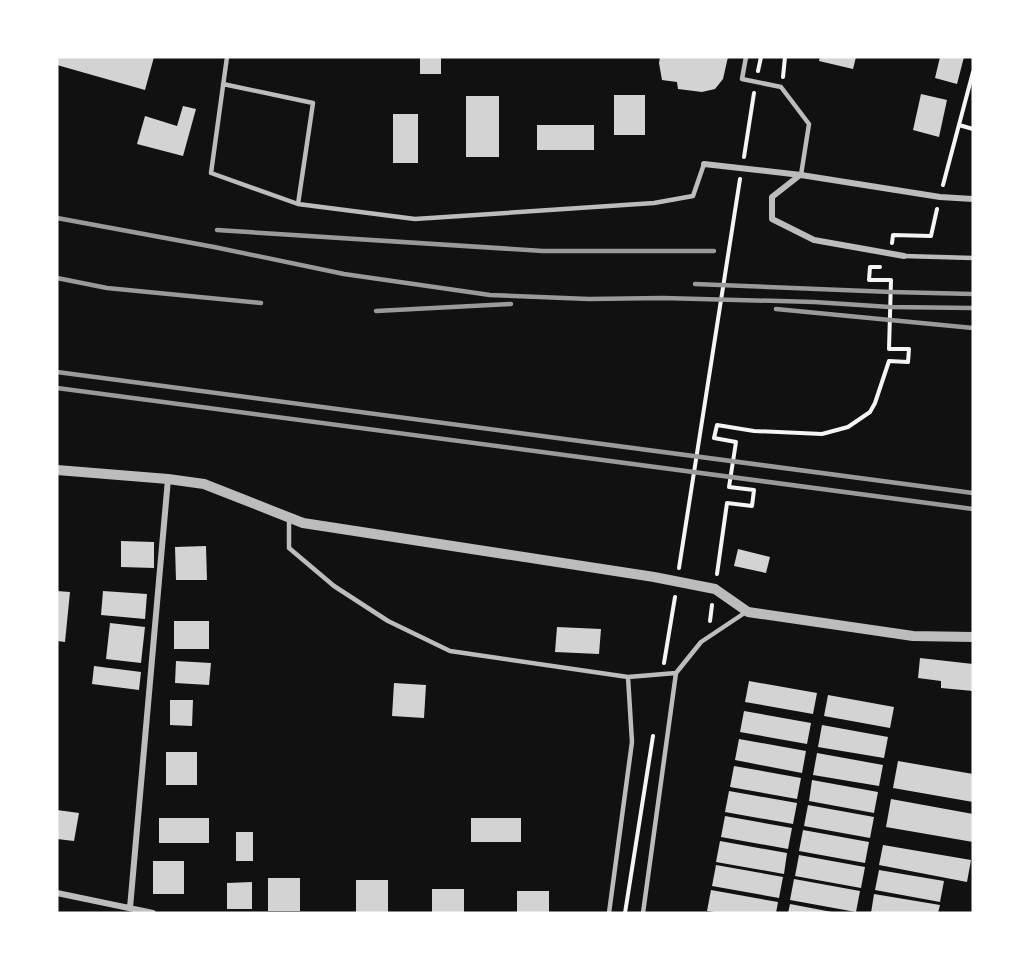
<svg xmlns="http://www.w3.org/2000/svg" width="1030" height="970" viewBox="0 0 1030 970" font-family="Raleway,sans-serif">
	<rect width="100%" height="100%" fill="#111"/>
	<path fill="#d3d3d3" d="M57 57H154L145 90 57 65Z
		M420 57H441V74H420Z
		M660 57H728L723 79 715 89 702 92 678 89 677 82 662 80 659 63Z
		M820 57H856L853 69 819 61Z
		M940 57H964L957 84 935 78Z
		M921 94 947 100 939 137 913 130Z
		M614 95H645V135H614Z
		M466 96H499V157H466Z
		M183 106 196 109 183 156 137 144 145 116 177 126Z
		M393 114H418V163H393Z
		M537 125H594V150H537Z
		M121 541 154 542V568L121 567Z
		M206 546 207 580H176L175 547Z
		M738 549 770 557 766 573 734 566Z
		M57 591 70 592 65 642 57 641Z
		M103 591 147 594 145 619 101 615Z
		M174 621H209V649H174Z
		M110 623 145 627 141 663 106 659Z
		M557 627 601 629 599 654 555 652Z
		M920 658 973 664V691L941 688V681L918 678Z
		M176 661 211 663 209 685 175 683Z
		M94 666 141 672 139 690 92 684Z
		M749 681 817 693 813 714 745 702Z
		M394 683 426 685 424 718 392 716Z
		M828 695 894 707 890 728 824 716Z
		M170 700H193L192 726 170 725Z
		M744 711 811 723 807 744 740 732Z
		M822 725 888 737 884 758 818 747Z
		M739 739 806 751 802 773 735 760Z
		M166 752H197V785H166Z
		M817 753 883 765 879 786 813 775Z
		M898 761 973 774V802L893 788Z
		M734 766 801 778 797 799 730 787Z
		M812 780 878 792 874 813 809 801Z
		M729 791 797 803 793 824 725 812Z
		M891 799 973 814V842L886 827Z
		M808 805 874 817 870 838 804 826Z
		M57 810 79 813 74 841 57 839Z
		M725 816 792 828 788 849 721 837Z
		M159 818H209V843H159Z
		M471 818H521V842H471Z
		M803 830 869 842 865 863 799 851Z
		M236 832H253V861H236Z
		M720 841 787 853 784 874 716 862Z
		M883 845 971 860 967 882 879 865Z
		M799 855 865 867 861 888 795 876Z
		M153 861H184V894H153Z
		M716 865 783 877 779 898 712 886Z
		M879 870 944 881 940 902 875 890Z
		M268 878H300V911H268Z
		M794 879 860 891 856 912 790 900Z
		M356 880H388V913H356Z
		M252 882V909H227V883Z
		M432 889H464V913H432Z
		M711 890 778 902 776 913H721L707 911Z
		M517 891H549V913H517Z
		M874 894 940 905 938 913H871Z
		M790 904 832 912V913H788Z"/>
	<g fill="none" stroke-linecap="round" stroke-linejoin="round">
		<path stroke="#f5f5f5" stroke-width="4" d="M758 71 761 57
			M783 77 785 57
			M959 125 973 129
			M744 157 754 93
			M943 185 973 72
			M892 243 893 235 931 236 937 209
			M679 568 740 179
			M717 574 727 503 752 506 754 490 729 487 736 442 714 438 717 425 754 431 822 434 848 427 870 412 875 403 889 361 908 362 909 349H889L891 280H869L870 267H880
			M710 621 712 605
			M664 663 675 597
			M625 913 653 736"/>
		<path stroke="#bcbcbc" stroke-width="4.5" d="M227 57 211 173 298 204 415 219 654 203 693 196 704 164
			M746 57 742 79 781 87 809 124 801 175
			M223 84 313 103 298 204
			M904 256 973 258
			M289 519V548L334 586 388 621 450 651 628 677 676 673 701 642 746 612
			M609 913 632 742 628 677
			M643 913 676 673"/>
		<path stroke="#bcbcbc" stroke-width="6" d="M704 164 801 175 940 197 973 199
			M800 175 772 197V219L814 240 904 256
			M57 893 153 913
			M130 908 168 479"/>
		<path stroke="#bcbcbc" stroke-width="10" d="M57 470 168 479 204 484 303 523 654 577 715 589 748 612 913 636 973 637"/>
		<path stroke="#9a9a9a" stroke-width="4.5" d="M57 218 214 247 344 274 490 295 589 299 663 298 814 302 890 307 973 308
			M217 230 543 251H714
			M57 278 107 288 261 303
			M695 284 891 292 973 294
			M776 309 973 328
			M376 311 511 304
			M57 372 973 493
			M57 388 973 509"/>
	</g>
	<rect width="1030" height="970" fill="none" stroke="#ffffff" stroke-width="117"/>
</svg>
